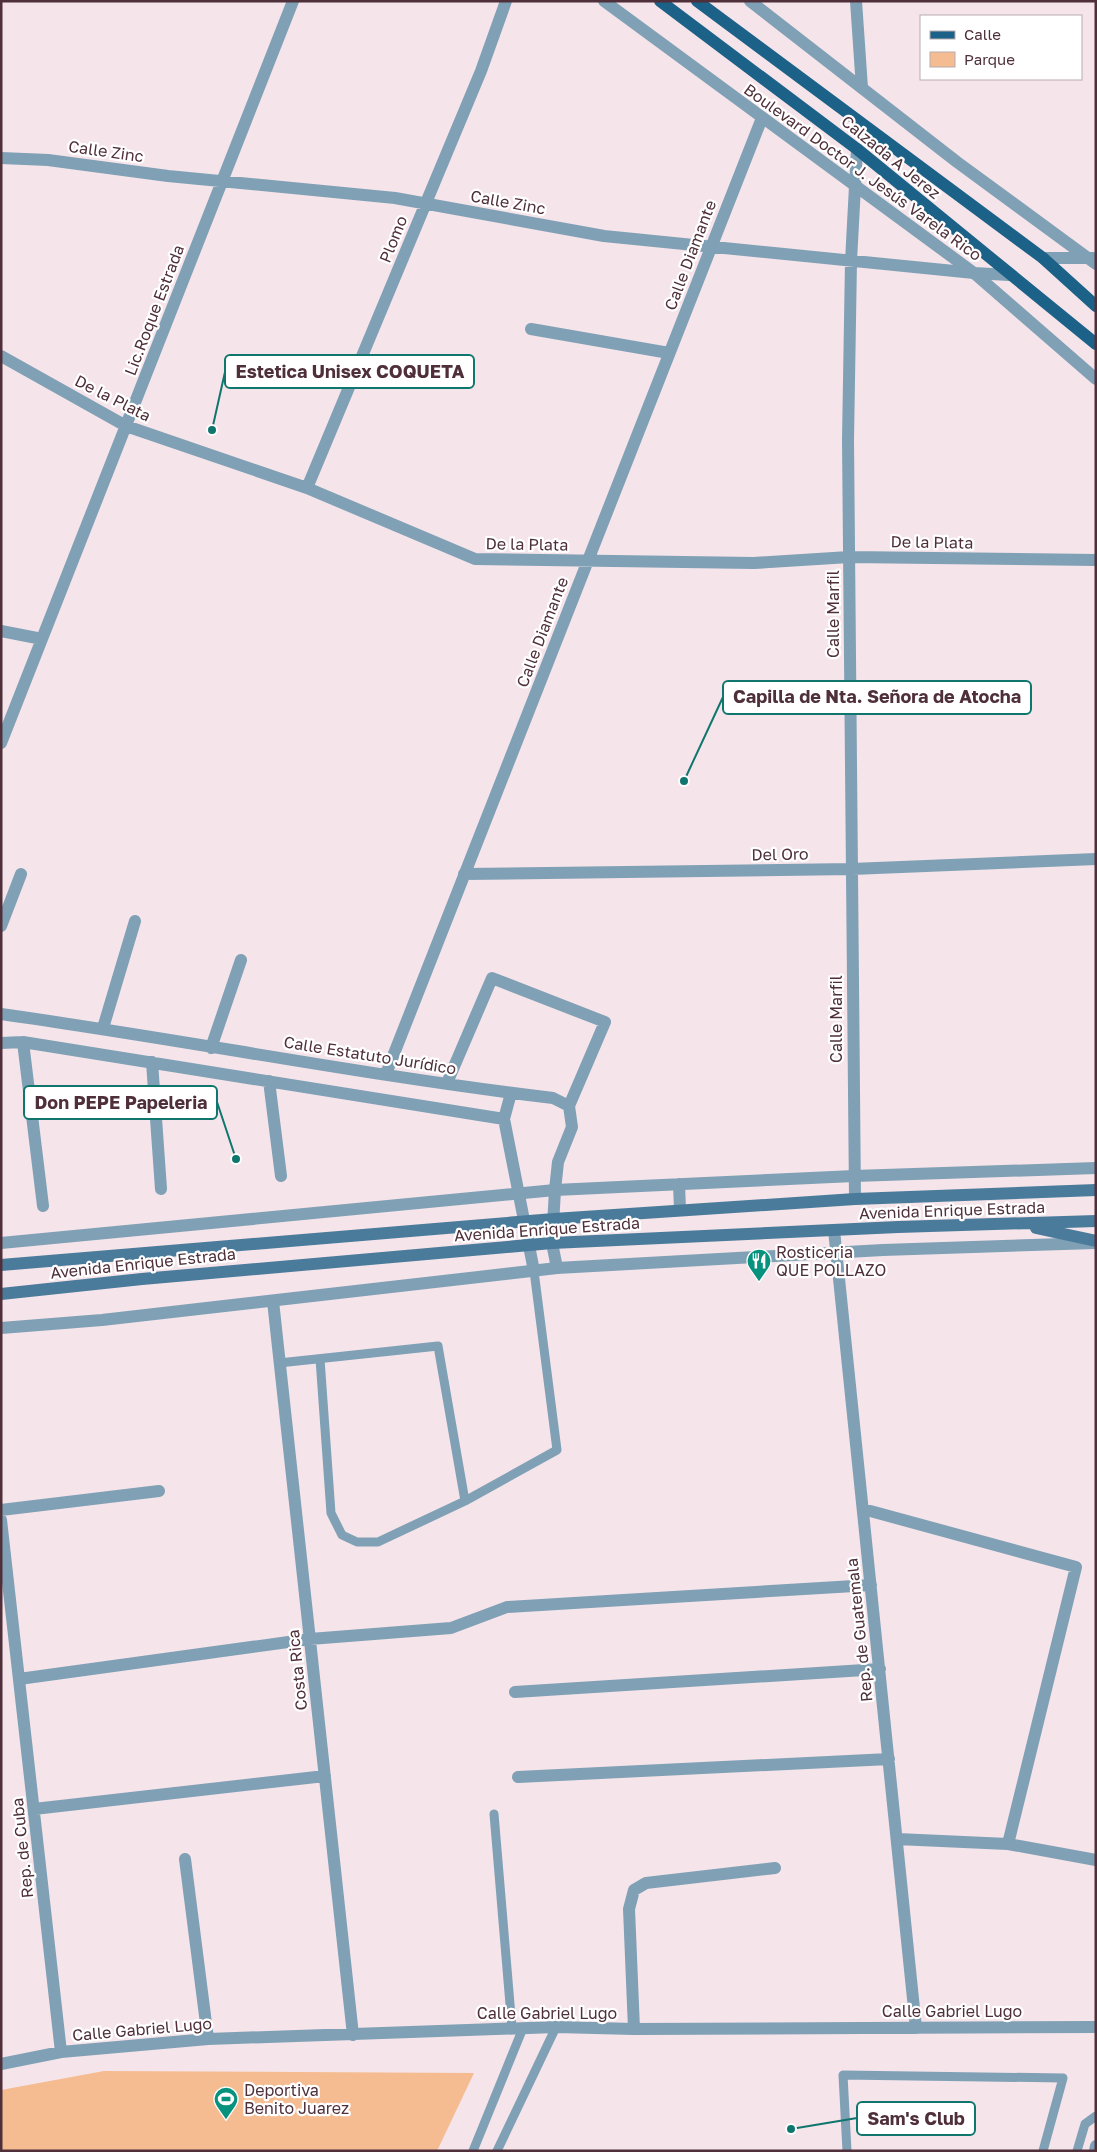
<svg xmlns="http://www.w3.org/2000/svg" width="1097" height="2152" viewBox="0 0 1097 2152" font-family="'Golos Text',sans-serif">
	<rect width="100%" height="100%" fill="#f5e4e9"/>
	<path fill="#f5bc91" d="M104 2071 474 2073 437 2151H1V2090Z"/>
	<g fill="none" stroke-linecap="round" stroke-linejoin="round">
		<path stroke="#7fa0b5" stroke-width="9" d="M320 1359 331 1513 342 1535 357 1542H378L465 1501 557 1450 534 1271
			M279 1363 438 1346 465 1501
			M494 1814 512 2028
			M473 2151 523 2028
			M497 2151 556 2027
			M847 2151 843 2075 1063 2078 1043 2151
			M1077 2151 1085 2124 1096 2116"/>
		<path stroke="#7fa0b5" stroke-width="12" d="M856 1 862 88
			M1 158 48 160 168 176 395 198 604 236 974 273 1009 275
			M1043 258H1093
			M531 329 669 353
			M1 356 126 426 307 488 475 559 754 563 849 557 1096 560
			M307 488 481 71 506 1
			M1 631 42 639
			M1 743 293 1
			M464 874 852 869 1096 859
			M1 926 21 874
			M1 1014C186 1040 368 1076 553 1098L569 1106 572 1127 558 1162 555 1190 552 1243 557 1268
			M103 1028 135 921
			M23 1042 43 1206
			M1 1043 23 1042 504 1119 534 1271
			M211 1048 241 960
			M152 1062 161 1189
			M386 1074 762 118
			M269 1081 281 1176
			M447 1083 492 978 605 1022 569 1106
			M504 1119 511 1093
			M855 1199 848 440 851 261 857 149
			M834 1230 916 2028
			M273 1301 353 2035
			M863 1509 1076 1567 1008 1844
			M1 1510 159 1491
			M1 1520 61 2052
			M19 1679 310 1639 451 1628 507 1607 871 1585
			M515 1692 880 1669
			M518 1777 889 1759
			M34 1809 325 1776
			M897 1839 1008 1844 1096 1860
			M185 1859 208 2039
			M634 2029 629 1909 634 1890 646 1883 775 1868
			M1 2064 61 2052 208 2039 556 2027 634 2029 1096 2027
			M1095 2151 1096 2146"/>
		<path stroke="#7fa0b5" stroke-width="12" d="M604 1 974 273 1096 379
			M750 1 957 162 1096 264
			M679 1184 680 1210
			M1 1243 555 1190 854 1176 1096 1168
			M1 1328 102 1320 557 1268 883 1250 1095 1243"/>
		<path stroke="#4a7b9b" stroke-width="12" d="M1036 1228 1096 1241
			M1 1265 554 1219 855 1199 1096 1190
			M1 1294 142 1279 552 1243 898 1227 1096 1221"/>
		<path stroke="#1c6187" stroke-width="12" d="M660 1 857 149 1096 344
			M697 1 1043 258 1096 306"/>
	</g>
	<defs>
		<symbol id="restaurant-pin" viewBox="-11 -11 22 30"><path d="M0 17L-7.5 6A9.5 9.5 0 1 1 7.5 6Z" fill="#07927e" stroke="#fff"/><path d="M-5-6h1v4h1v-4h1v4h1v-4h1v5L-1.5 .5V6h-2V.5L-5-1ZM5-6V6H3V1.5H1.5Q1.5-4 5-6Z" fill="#fff"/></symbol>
		<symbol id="stadium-pin" viewBox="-11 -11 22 30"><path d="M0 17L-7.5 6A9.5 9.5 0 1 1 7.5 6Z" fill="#07927e" stroke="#fff"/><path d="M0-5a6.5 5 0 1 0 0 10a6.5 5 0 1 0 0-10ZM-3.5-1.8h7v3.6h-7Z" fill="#fff"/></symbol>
	</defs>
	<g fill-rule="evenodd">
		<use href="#restaurant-pin" x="745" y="1247" width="28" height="38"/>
		<use href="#stadium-pin" x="212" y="2085" width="28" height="38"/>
	</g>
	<g text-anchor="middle" stroke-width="4.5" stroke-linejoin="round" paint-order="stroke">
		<g font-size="16" fill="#4e2f3a" stroke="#fff">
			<text transform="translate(106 151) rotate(8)" y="6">Calle Zinc</text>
			<text transform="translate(891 157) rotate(39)" y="6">Calzada A Jerez</text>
			<text transform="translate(863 172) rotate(36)" y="6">Boulevard Doctor J. Jesús Varela Rico</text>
			<text transform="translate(508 202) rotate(10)" y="6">Calle Zinc</text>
			<text transform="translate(393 239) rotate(-68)" y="6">Plomo</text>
			<text transform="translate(690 255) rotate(-69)" y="6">Calle Diamante</text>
			<text transform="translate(154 310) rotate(-69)" y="6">Lic.Roque Estrada</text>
			<text transform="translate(113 398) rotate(27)" y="6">De la Plata</text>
			<text transform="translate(932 542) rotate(1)" y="6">De la Plata</text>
			<text transform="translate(527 544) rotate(1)" y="6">De la Plata</text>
			<text transform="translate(833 614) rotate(-90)" y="6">Calle Marfil</text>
			<text transform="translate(542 632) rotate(-69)" y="6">Calle Diamante</text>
			<text transform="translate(780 854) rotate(-1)" y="6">Del Oro</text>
			<text transform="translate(836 1019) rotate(-90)" y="6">Calle Marfil</text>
			<text transform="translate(370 1055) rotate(9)" y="6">Calle Estatuto Jurídico</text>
			<text transform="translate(952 1210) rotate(-2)" y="6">Avenida Enrique Estrada</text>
			<text transform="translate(547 1229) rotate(-4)" y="6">Avenida Enrique Estrada</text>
			<text transform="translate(143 1263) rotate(-6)" y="6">Avenida Enrique Estrada</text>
			<text transform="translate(859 1630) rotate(-96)" y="6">Rep. de Guatemala</text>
			<text transform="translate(297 1670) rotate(-96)" y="6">Costa Rica</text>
			<text transform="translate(22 1848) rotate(-96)" y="6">Rep. de Cuba</text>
			<text x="952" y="2017">Calle Gabriel Lugo</text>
			<text x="547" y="2019">Calle Gabriel Lugo</text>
			<text transform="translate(142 2029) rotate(-5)" y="6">Calle Gabriel Lugo</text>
		</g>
		<g font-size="16" fill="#4e2f3a" stroke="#fff" text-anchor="start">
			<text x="776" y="1258">Rosticeria<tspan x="776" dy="18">QUE POLLAZO</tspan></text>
			<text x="244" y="2096">Deportiva<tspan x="244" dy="18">Benito Juarez</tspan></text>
		</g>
	</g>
	<path fill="none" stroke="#0f766e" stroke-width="2" d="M212 430L225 372M684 781L723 697M236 1159L217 1102M791 2129L857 2118"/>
	<g fill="#0f766e" stroke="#fff" stroke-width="2">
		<circle cx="212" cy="430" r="5"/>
		<circle cx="684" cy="781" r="5"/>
		<circle cx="236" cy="1159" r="5"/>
		<circle cx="791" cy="2129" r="5"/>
	</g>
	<g fill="#fff" stroke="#0f766e" stroke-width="2">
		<rect x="225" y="355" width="249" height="33" rx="5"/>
		<rect x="723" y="681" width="308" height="33" rx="5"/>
		<rect x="24" y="1086" width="193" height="33" rx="5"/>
		<rect x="857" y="2102" width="118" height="33" rx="5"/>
	</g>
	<g font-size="18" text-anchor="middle" font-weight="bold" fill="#4e2f3a">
		<text x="350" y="378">Estetica Unisex COQUETA</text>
		<text x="877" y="703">Capilla de Nta. Señora de Atocha</text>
		<text x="121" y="1109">Don PEPE Papeleria</text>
		<text x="916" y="2125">Sam's Club</text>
	</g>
	<rect width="1097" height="2152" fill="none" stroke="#4e2f3a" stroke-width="5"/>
	<rect x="920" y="15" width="162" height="65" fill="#ffffff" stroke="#b8acb0"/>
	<rect x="930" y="31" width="25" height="8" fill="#1c6187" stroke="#b8acb0"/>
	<text x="964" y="40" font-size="15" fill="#4e2f3a">Calle</text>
	<rect x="930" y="52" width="25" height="15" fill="#f5bc91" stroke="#b8acb0"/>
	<text x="964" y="65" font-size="15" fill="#4e2f3a">Parque</text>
</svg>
